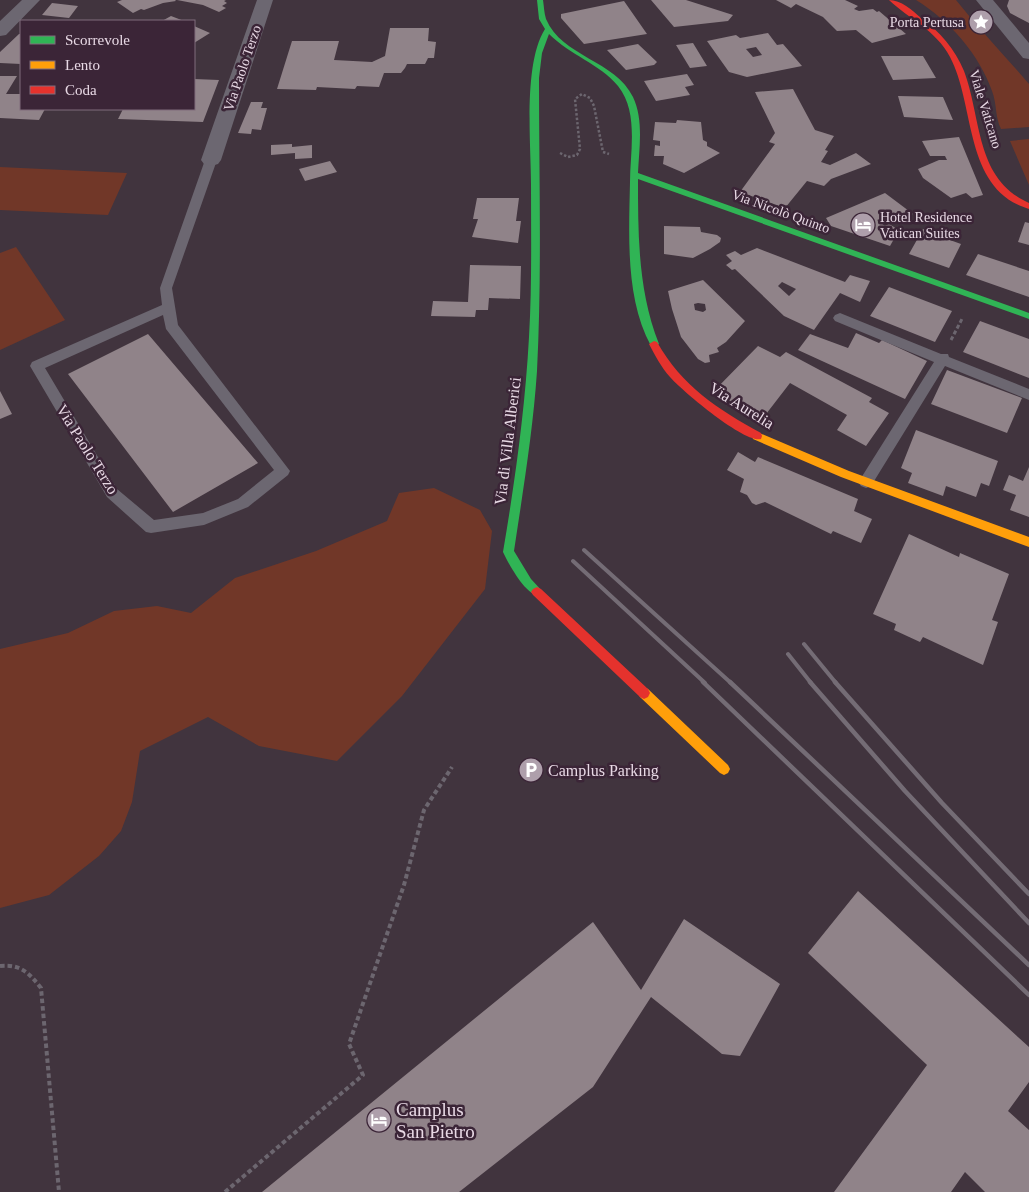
<svg xmlns="http://www.w3.org/2000/svg" width="1029" height="1192" viewBox="0 0 1029 1192" font-family="'Times New Roman',serif">
	<rect width="100%" height="100%" fill="#41343e"/>
	<path fill="#713728" d="M916 0H956C979 29 1005 56 1029 84V127L1001 129C995 117 997 104 992 91 979 54 950 21 916 0Z
		M1029 139V185L1010 141Z
		M0 167 127 173 108 215 0 210Z
		M16 247 65 320 0 350V253Z
		M434 488 480 510 492 531 485 589 402 696 337 761 259 746 208 717 140 751 132 802 121 831 99 856 49 895 0 908V649L68 633 114 611 157 606 191 613 235 578 316 551 387 521 399 493Z"/>
	<path fill="#908389" fill-rule="evenodd" d="M122 0H175L176 1 163 3 144 10 141 9 133 13 117 2Z
		M177 0H226L224 1 227 3 222 6 226 8 219 12 203 5Z
		M651 0H686L733 15 728 21 674 27Z
		M776 0H845L858 6 854 9 859 11 873 9 877 12 879 11 906 34 872 43 856 30 837 31 823 17 796 4 791 8Z
		M1009 0H1029V23L1010 13 1007 6Z
		M624 1 647 34 584 44 561 18V14Z
		M52 3 78 6 69 18 42 15Z
		M171 16 184 21H162Z
		M194 26 210 33 194 43Z
		M390 28H429L428 41 436 42 434 58H428L425 64H407L405 68 401 73H384L379 87 357 86 355 89 317 87 316 90 277 89 292 41H339L334 60 372 62 385 56Z
		M768 33 777 45 783 44 802 66 747 77 729 72 707 41 736 35 740 38ZM756 47 762 55 753 57 746 49Z
		M19 34H21V64L0 63V52Z
		M693 43 707 66 690 68 676 45Z
		M638 44 657 62 654 65 626 70 607 50Z
		M881 56H923L936 78 893 80Z
		M687 74 694 85 685 87 690 95 656 101 644 81Z
		M0 76H17L6 94H21V109H45L39 120 0 118Z
		M194 79 219 80 203 122 118 119 123 109H194Z
		M793 89 815 130 834 136 825 150 828 151 821 162 830 165 856 153 871 164 831 179 824 186 807 181 785 208 740 192 775 144 769 142 775 133 755 92Z
		M898 96 943 97 953 120 904 117Z
		M251 102H263L261 108H267L261 130 252 129 251 134 238 133Z
		M677 120 701 122 703 140 707 142V146L720 153 684 173 663 164 664 156H654L655 145 660 146V141L653 140 655 122 676 123Z
		M959 137 983 195 972 198 966 193 951 198 923 178 918 169 939 160H947L945 156H930L922 141Z
		M292 144V147L312 145V158L295 159V153L271 155V145Z
		M330 161 337 172 305 181 299 169Z
		M885 193 913 214 896 221 891 222 884 218 877 220 885 226 889 224 899 230 890 246 831 226 826 218Z
		M477 198H519L516 221H521L518 243 472 237 478 219H473Z
		M1025 222 1029 223V245L1018 242Z
		M664 226 700 227 701 232 717 235 721 238 720 242 710 249 693 258 664 254Z
		M923 229 931 232 933 229 938 231 936 235 961 244 949 268 909 254Z
		M757 248 845 282 850 275 870 281 860 302 840 293 814 330 784 316 735 269 732 270 726 265 732 261 726 255 735 251 741 255ZM782 282 796 289 789 296 778 286Z
		M978 254 1029 271V297L966 275Z
		M470 265 521 266 520 299 489 298 488 310H476L475 317 431 316 433 301 468 302Z
		M703 280 745 321 726 342 717 348 719 352 709 355 710 362 705 363 698 359 681 337 672 309 668 291ZM698 303 705 304 706 310 703 312 695 310 694 304Z
		M889 287 952 311 935 342 870 316Z
		M980 321 1029 339V378L963 352Z
		M856 333 879 343 882 340 927 361 905 399 798 350 810 334 848 348Z
		M148 334 258 463 173 512 68 374Z
		M758 346 780 357 786 352 872 398 869 402 889 413 866 446 837 430 847 415 790 383 763 418 713 392Z
		M947 370 1022 398 1007 433 931 404Z
		M0 391 12 414 0 419Z
		M916 430 998 461 989 486 981 483 976 497 946 486 943 496 908 483 912 473 901 468Z
		M738 452 755 462 758 457 858 499 854 511 872 519 861 543 833 531 831 534 765 502 756 505 752 503 747 495 740 492 744 479 727 470Z
		M1029 467V517L1010 510 1016 495 1003 490 1009 475 1023 481Z
		M909 534 959 557 960 553 1009 574 992 620 998 622 983 665 923 637 920 642 894 630 896 624 873 614Z
		M858 891 1029 1047V1082L1008 1111 1029 1130V1192H985L965 1172 951 1192H834L927 1065 808 953Z
		M684 919 780 984 740 1056 722 1054 651 997 593 1087 459 1192H262L593 922 641 990Z"/>
	<g fill="none" stroke-linecap="round" stroke-linejoin="round">
		<path stroke="#6c666f" stroke-width="2.5" stroke-dasharray="2.5 2" stroke-linecap="butt" d="M560 153 568 157 577 155 580 149 575 99 582 94 590 98 594 106 603 152 609 154"/>
		<path stroke="#6c666f" stroke-width="3" stroke-dasharray="4 2.5" stroke-linecap="butt" d="M951 340 963 317"/>
		<path stroke="#6c666f" stroke-width="4" stroke-dasharray="4.5 3" stroke-linecap="butt" d="M0 966C21 964 29 973 41 988L59 1192
			M225 1192 363 1075 349 1044 404 885 424 810 452 767"/>
		<path fill="#6c6771" fill-rule="evenodd" d="M211 156 217 160 172 288 178 325 290 471 288 475 248 507 204 525 151 533 146 532 107 497 30 366 32 362 162 305 160 288 205 160ZM163 315 166 329 274 470 238 499 203 513 154 520 117 489 45 368Z
			M840 313 941 354H948L949 357 1029 389V400L945 366 871 486 866 488 861 486 858 482 861 478 934 362 835 321 833 318 835 315Z"/>
		<path fill="#6c6771" fill-rule="evenodd" d="M22 0H40L6 35 0 36V21Z
			M257 0H273L221 160 218 164 211 166 204 164 201 160Z
			M976 0H993L1029 43V59L1023 58Z"/>
		<path fill="#30b455" fill-rule="evenodd" d="M537 0H543C544 6 544 13 546 19 562 57 615 60 633 97 644 120 639 149 638 173L1029 313V319L638 179C638 235 638 291 659 344L654 347 651 346C625 298 629 235 630 182 630 152 639 112 618 86 600 64 570 55 549 34L542 53 539 78C539 175 542 273 537 371 533 431 523 491 514 551L531 579 543 592 541 595C528 600 508 563 503 552 515 481 525 410 529 337 532 287 531 236 531 185 531 143 523 64 545 29L539 19Z"/>
		<path fill="#ff9f0a" fill-rule="evenodd" d="M757 432 849 471 1029 537V547L841 477 753 439 752 436Z
			M644 687 648 689 728 765 730 769 728 773 724 775 720 773 640 697 638 693 640 689Z"/>
		<path fill="#e5322d" fill-rule="evenodd" d="M889 0C901 0 912 10 921 18 940 32 955 49 964 71 982 119 975 179 1029 203V209C963 189 976 106 950 57 936 30 909 19 889 0Z
			M654 341 657 342C682 386 717 409 761 433L762 436 761 439C745 444 681 390 670 377 661 367 655 355 649 344Z
			M537 587 541 589 648 689 650 693 648 697 644 699 640 697 533 595 531 592 533 589Z"/>
		<path stroke="#746c75" stroke-width="4" d="M584 550 731 683
			M573 561 705 683
			M804 644 836 683
			M788 654 811 683"/>
		<path stroke="#746c75" stroke-width="4.5" d="M703 682 1029 995
			M730 682 1029 965
			M810 682 905 791 1029 923
			M835 682 942 803 1029 894"/>
	</g>
	<defs>
		<symbol id="sight-disc" viewBox="-11 -11 22 22"><circle r="9.5" fill="#ae9fab" stroke="#3b2537"/><path d="M0-6L1.8-2.2L6-1.7L2.9 1.2L3.7 5.4L0 3.3L-3.7 5.4L-2.9 1.2L-6-1.7L-1.8-2.2Z" fill="#fff"/></symbol>
		<symbol id="hotel-disc" viewBox="-11 -11 22 22"><circle r="9.5" fill="#ae9fab" stroke="#3b2537"/><path d="M-6-4.5h1.5V1H6V5H4.5V3h-9V5H-6ZM-4 0a1.8 1.8 0 1 1 3.6 0ZM.5 0V-2.5h3Q6-2.5 6 0Z" fill="#fff"/></symbol>
		<symbol id="parking-disc" viewBox="-11 -11 22 22"><circle r="9.5" fill="#ae9fab" stroke="#3b2537"/><path d="M-3.5-5.5H1a3.5 3.5 0 0 1 0 7H-1V5.5H-3.5ZM-1-3.4V-.6H.8a1.4 1.4 0 0 0 0-2.8Z" fill="#fff"/></symbol>
	</defs>
	<g fill-rule="evenodd">
		<use href="#sight-disc" x="967" y="8" width="28" height="28"/>
		<use href="#hotel-disc" x="849" y="211" width="28" height="28"/>
		<use href="#parking-disc" x="517" y="756" width="28" height="28"/>
		<use href="#hotel-disc" x="365" y="1106" width="28" height="28"/>
	</g>
	<g text-anchor="middle" stroke-width="5" stroke-linejoin="round" paint-order="stroke">
		<g font-size="14" fill="#e8d9e5" stroke="#3b2537" text-anchor="end">
			<text x="964" y="27">Porta Pertusa</text>
			<text x="880" y="222" text-anchor="start">Hotel Residence<tspan x="880" dy="16">Vatican Suites</tspan></text>
		</g>
		<g font-size="14" fill="#e8d9e5" stroke="#3b2537">
			<text transform="translate(242 68) rotate(-71)" y="5">Via Paolo Terzo</text>
			<text transform="translate(986 109) rotate(73)" y="5">Viale Vaticano</text>
			<text transform="translate(781 211) rotate(20)" y="5">Via Nicolò Quinto</text>
		</g>
		<g font-size="16" fill="#e8d9e5" stroke="#3b2537">
			<text transform="translate(742 405) rotate(32)" y="6">Via Aurelia</text>
			<text transform="translate(507 441) rotate(-83)" y="6">Via di Villa Alberici</text>
			<text transform="translate(88 449) rotate(58)" y="6">Via Paolo Terzo</text>
		</g>
		<g font-size="16" fill="#e8d9e5" stroke="#3b2537" text-anchor="start">
			<text x="548" y="776">Camplus Parking</text>
		</g>
		<g font-size="19" fill="#e8d9e5" stroke="#3b2537" text-anchor="start">
			<text x="396" y="1116">Camplus<tspan x="396" dy="22">San Pietro</tspan></text>
		</g>
	</g>
	<rect x="20" y="20" width="175" height="90" fill="#3b2537" stroke="#806d7d"/>
	<rect x="30" y="36" width="25" height="8" fill="#30b455" stroke="#806d7d"/>
	<text x="65" y="45" font-size="15" fill="#e8d9e5">Scorrevole</text>
	<rect x="30" y="61" width="25" height="8" fill="#ff9f0a" stroke="#806d7d"/>
	<text x="65" y="70" font-size="15" fill="#e8d9e5">Lento</text>
	<rect x="30" y="86" width="25" height="8" fill="#e5322d" stroke="#806d7d"/>
	<text x="65" y="95" font-size="15" fill="#e8d9e5">Coda</text>
</svg>
